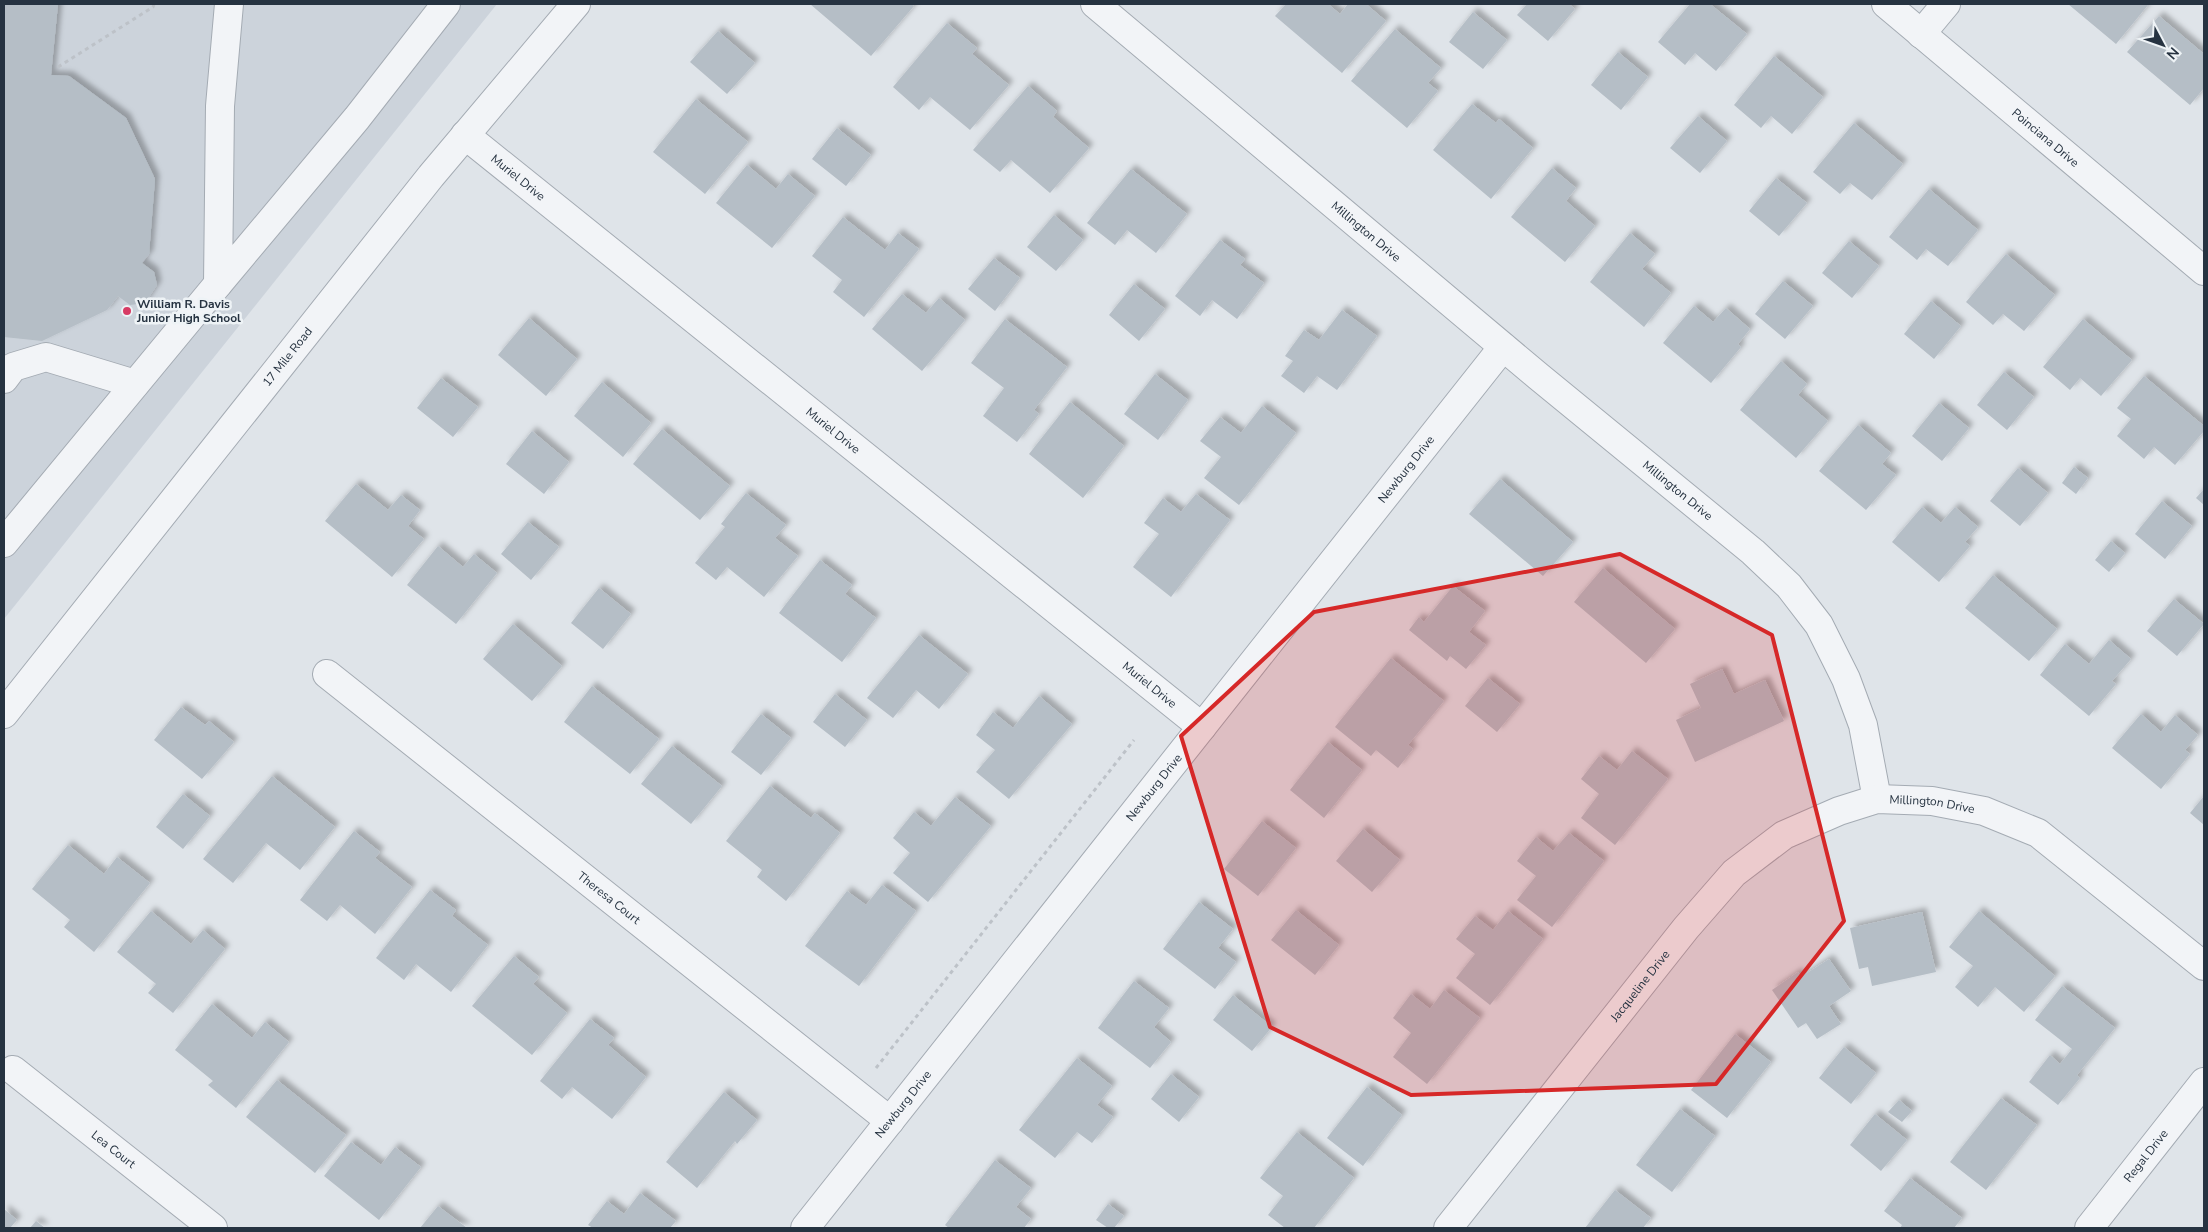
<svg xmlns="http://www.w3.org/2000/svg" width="2208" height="1232" viewBox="0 0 2208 1232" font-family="'Nunito Sans',sans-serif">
	<defs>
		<filter id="shadow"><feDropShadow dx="4.5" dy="-4.5" stdDeviation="2.5" flood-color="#0004"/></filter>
	</defs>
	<rect width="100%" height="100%" fill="#dfe4e9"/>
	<path fill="#ccd3db" d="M4 4H497L4 619Z"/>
	<path fill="#b5bec6" filter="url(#shadow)" d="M4 4H58L51 75 69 76 126 118 155 179 149 254 142 263 154 272 157 285 145 303 130 305 118 296 107 310 42 341 4 337Z
		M810 4H911L914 6 871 56Z
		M1286 4H1328L1340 14 1348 4H1366L1386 21 1342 73 1275 16Z
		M1527 4H1569L1575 9 1548 41 1517 15Z
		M1690 4H1710L1747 34 1716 71 1695 53 1685 65 1658 42Z
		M2068 4H2147L2148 5 2116 44Z
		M1473 12 1507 40 1483 69 1449 42Z
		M2159 16 2204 54V88L2190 105 2127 52Z
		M947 23 977 48 972 54 1009 85 970 130 930 97 919 110 893 87Z
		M1395 29 1441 68 1428 83 1438 91 1407 128 1351 81Z
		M718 31 755 63 727 94 690 62Z
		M1618 52 1648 77 1621 110 1591 85Z
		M1774 56 1823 97 1792 134 1771 116 1761 128 1734 105Z
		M1028 86 1057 111 1053 117 1089 148 1050 193 1011 160 1000 172 973 150Z
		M696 99 748 142 705 194 653 152Z
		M1472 104 1496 123 1499 119 1533 148 1491 199 1433 150Z
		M1698 116 1727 141 1700 173 1670 148Z
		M1854 123 1903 164 1872 200 1850 183 1840 194 1813 172Z
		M837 128 871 155 846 186 812 159Z
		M747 165 776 189 788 174 815 196 772 248 716 203Z
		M1552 168 1576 188 1566 201 1595 226 1565 262 1511 217Z
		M1131 169 1187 214 1156 253 1127 230 1115 245 1087 223Z
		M1776 178 1807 203 1779 236 1749 211Z
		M1929 189 1978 230 1948 266 1926 249 1917 260 1889 237Z
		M1054 215 1083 240 1056 271 1027 247Z
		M843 217 885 250 898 233 919 249 864 317 833 292 842 280 812 256Z
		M1630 233 1655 254 1642 269 1671 293 1644 327 1590 282Z
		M1220 240 1245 259 1240 265 1264 283 1237 319 1212 300 1200 316 1175 296Z
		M1849 241 1879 266 1852 298 1822 273Z
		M2006 254 2055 295 2024 331 2003 314 1993 325 1966 302Z
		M994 258 1020 278 995 311 968 289Z
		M1783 281 1813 306 1785 339 1755 314Z
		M1134 284 1165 309 1139 341 1109 315Z
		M902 294 926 313 939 298 965 320 922 371 872 329Z
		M1931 301 1961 326 1934 359 1904 334Z
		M1694 306 1713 322 1726 308 1750 329 1738 344 1741 347 1711 383 1663 343Z
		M1342 310 1377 336 1337 390 1317 376 1304 393 1281 376 1293 361 1285 356 1304 330 1319 340Z
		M529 318 577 359 546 396 498 355Z
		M1005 319 1067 367 1034 410 1039 414 1017 442 983 416 1004 388 971 363Z
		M2083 319 2132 360 2101 396 2080 378 2070 390 2043 367Z
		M1781 361 1807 384 1798 395 1828 421 1796 458 1740 410Z
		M2004 372 2034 397 2007 430 1977 405Z
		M1155 374 1188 400 1158 440 1124 414Z
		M2144 376 2204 426V431L2175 465 2154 447 2144 459 2117 436 2131 419 2117 408Z
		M441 378 478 407 453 437 417 408Z
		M602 382 651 423 623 457 574 416Z
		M1070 402 1124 446 1083 498 1029 454Z
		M1939 403 1969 428 1942 461 1912 436Z
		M1262 406 1296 433 1239 505 1204 478 1221 457 1200 441 1220 417 1241 433Z
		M1858 425 1891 453 1882 464 1896 475 1866 510 1819 471Z
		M662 429 730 486 700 520 633 464Z
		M532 431 569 462 544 494 506 464Z
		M2074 467 2088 478 2076 494 2062 483Z
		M2018 468 2048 493 2020 526 1990 501Z
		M1500 479 1573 542 1543 576 1469 514Z
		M356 484 388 510 401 495 420 510 408 526 424 539 392 577 325 521Z
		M2204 489V505L2196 498Z
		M746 493 786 525 775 538 798 556 764 597 727 567 716 580 695 563 725 527 721 524Z
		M1196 494 1230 520 1171 597 1133 567 1159 534 1144 523 1163 498 1181 512Z
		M2162 501 2192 526 2165 559 2135 534Z
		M1922 507 1941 523 1955 507 1978 527 1965 542 1970 546 1939 582 1892 542Z
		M528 522 559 547 531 580 501 554Z
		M2111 541 2125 553 2109 572 2095 560Z
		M438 546 463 567 474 554 497 573 456 624 407 585Z
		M820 560 852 585 845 594 876 618 842 662 779 613Z
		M1603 568 1675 629 1646 663 1574 602Z
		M1993 575 2057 629 2029 661 1965 608Z
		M1453 586 1485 611 1469 632 1486 645 1466 669 1450 656 1447 661 1409 630 1419 617 1424 622Z
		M599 588 631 614 603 649 571 623Z
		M2174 599 2204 624 2177 656 2147 631Z
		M513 624 562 666 532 701 483 659Z
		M919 635 968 674 939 709 916 690 893 718 867 698Z
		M2109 640 2131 659 2112 681 2116 684 2089 716 2040 675 2065 644 2089 664Z
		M1391 658 1444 701 1408 745 1413 749 1398 768 1376 750 1371 756 1335 727Z
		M1722 669 1734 694 1765 680 1784 721 1695 762 1676 720 1701 708 1690 684Z
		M1488 678 1520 704 1497 732 1465 706Z
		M592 686 659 739 630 774 564 722Z
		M835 694 867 720 845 747 813 722Z
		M1039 696 1072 724 1009 799 976 772 995 750 976 735 993 712 1013 728Z
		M181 707 205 725 209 721 234 742 202 779 154 740Z
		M761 714 791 738 761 775 731 752Z
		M2141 714 2161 732 2175 715 2198 735 2185 750 2190 754 2161 789 2112 748Z
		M1328 742 1362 770 1324 818 1290 790Z
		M672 746 722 786 691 824 641 784Z
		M1632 751 1668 779 1615 845 1581 818 1599 794 1581 779 1599 756 1617 770Z
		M272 776 335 827 300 870 266 843 233 883 203 859Z
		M770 786 811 818 815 813 840 833 786 901 757 877 762 870 726 841Z
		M183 794 210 816 183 849 156 827Z
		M2204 796V825L2190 813Z
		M955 797 991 826 928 902 893 873 910 853 893 838 914 812 931 826Z
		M1262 821 1296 848 1258 896 1224 869Z
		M1363 829 1400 860 1372 892 1336 861Z
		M354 831 380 852 375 858 412 887 375 934 340 905 327 921 300 900Z
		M1569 833 1604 861 1552 927 1517 900 1536 876 1517 861 1536 837 1553 851Z
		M68 845 104 874 117 857 150 883 94 952 64 927 70 920 32 889Z
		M882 885 916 911 859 986 805 946 847 891 866 905Z
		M430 890 456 910 452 916 488 945 451 992 416 964 404 980 376 958Z
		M1199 902 1233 929 1218 948 1236 962 1215 989 1163 949Z
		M1296 910 1339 945 1315 975 1271 940Z
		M151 911 191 944 203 930 225 949 173 1013 148 993 156 984 117 952Z
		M1508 911 1543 939 1490 1005 1456 978 1475 954 1456 939 1475 916 1493 930Z
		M1979 911 2055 976 2024 1012 1995 987 1978 1007 1955 987 1973 966 1949 947Z
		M1922 912 1936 972 1872 986 1868 967 1859 969 1850 928Z
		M514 956 539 977 533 984 567 1013 532 1055 472 1006Z
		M1829 959 1851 991 1829 1006 1841 1024 1817 1039 1806 1023 1798 1028 1772 990 1798 972 1801 977Z
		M1134 981 1169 1008 1154 1027 1171 1042 1150 1068 1098 1028Z
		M2062 986 2115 1028 2077 1075 2080 1078 2058 1105 2029 1082 2050 1055 2060 1064 2072 1049 2035 1020Z
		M1444 990 1480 1018 1427 1084 1393 1057 1411 1033 1393 1018 1411 994 1430 1009Z
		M1233 995 1272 1027 1252 1051 1213 1020Z
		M212 1004 252 1038 265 1022 289 1042 236 1108 208 1085 213 1081 175 1050Z
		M590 1019 614 1038 608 1045 646 1077 612 1119 572 1087 562 1099 540 1081Z
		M1735 1034 1771 1062 1727 1118 1691 1090Z
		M1844 1047 1876 1073 1851 1104 1819 1078Z
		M1077 1058 1112 1086 1097 1105 1113 1117 1092 1143 1077 1132 1055 1158 1019 1130Z
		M1171 1074 1199 1097 1179 1122 1151 1099Z
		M277 1080 346 1135 315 1173 246 1117Z
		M1367 1087 1402 1115 1363 1166 1327 1138Z
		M724 1092 757 1120 737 1144 735 1141 697 1188 666 1162Z
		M2001 1098 2037 1125 1986 1190 1950 1162Z
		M1899 1100 1912 1111 1902 1122 1888 1112Z
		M1680 1109 1715 1136 1672 1192 1636 1165Z
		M1875 1114 1907 1140 1881 1171 1850 1145Z
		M1297 1132 1354 1178 1314 1228H1285L1268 1215 1283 1196 1260 1178Z
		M351 1142 381 1165 395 1147 421 1167 379 1220 324 1176Z
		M995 1160 1031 1188 1016 1207 1031 1219 1024 1228H949L945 1225Z
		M1910 1178 1962 1218 1954 1228H1900L1902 1225 1884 1211Z
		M1615 1190 1651 1218 1643 1228H1585Z
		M640 1193 676 1221 670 1228H593L588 1225 607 1201 624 1214Z
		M1108 1204 1124 1216 1114 1228H1108L1096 1220Z
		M438 1206 467 1228H420Z
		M4 1209 17 1220 10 1228H4Z
		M36 1221 45 1228H30Z"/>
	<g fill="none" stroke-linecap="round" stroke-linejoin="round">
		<defs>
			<g id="minor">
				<path d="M229 4 220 106 218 284 357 118 446 4"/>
				<path id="s1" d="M1095 4 1538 376 1753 552 1789 586 1819 625 1846 679 1863 725 1877 799"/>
				<path id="s2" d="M1886 4 2204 271"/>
				<path d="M1921 34 1946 4"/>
				<path id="s3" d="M465 135 1202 727"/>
				<path d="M4 379 13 367 46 357 135 384"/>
				<path d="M4 543 218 284"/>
				<path id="s4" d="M327 674 890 1121"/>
				<path id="s5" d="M4 714 431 176 576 4"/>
				<path id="s6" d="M13 1070 213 1228"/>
				<path id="s7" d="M805 1228 1503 347"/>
				<path id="s8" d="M1448 1228 1686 928 1734 873 1784 835 1839 811 1877 799 1932 801 1984 811 2038 833 2204 966"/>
				<path id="s9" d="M2089 1228 2204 1082"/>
			</g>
		</defs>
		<use href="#minor" stroke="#a4abb3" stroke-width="30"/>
		<path stroke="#bdc2c8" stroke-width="3" stroke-dasharray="4 4" stroke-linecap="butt" d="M58 67 153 7 154 4
			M876 1068 1134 740"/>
		<use href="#minor" stroke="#f2f4f7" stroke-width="28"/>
	</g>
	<path fill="#d62828" fill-opacity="0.2" stroke="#d62828" stroke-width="4" stroke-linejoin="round" d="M1620 554 1772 635 1844 921 1716 1084 1411 1095 1270 1027 1181 736 1314 612Z"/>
	<circle fill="#d73b64" stroke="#eef3f6" stroke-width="2" cx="127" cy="311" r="5"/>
	<g text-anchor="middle" stroke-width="5" stroke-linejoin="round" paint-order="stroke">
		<g font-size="12" fill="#263341" stroke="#eef3f6">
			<text dy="4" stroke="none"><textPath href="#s2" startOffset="208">Poinciana Drive</textPath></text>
			<text dy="4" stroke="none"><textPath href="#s3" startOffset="68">Muriel Drive</textPath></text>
			<text dy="4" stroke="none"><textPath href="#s1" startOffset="354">Millington Drive</textPath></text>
			<text dy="4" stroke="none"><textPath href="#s5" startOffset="456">17 Mile Road</textPath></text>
			<text dy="4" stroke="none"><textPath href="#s3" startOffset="472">Muriel Drive</textPath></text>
			<text dy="4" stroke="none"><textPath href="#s7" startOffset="968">Newburg Drive</textPath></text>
			<text dy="4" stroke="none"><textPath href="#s1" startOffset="759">Millington Drive</textPath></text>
			<text dy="4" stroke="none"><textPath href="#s3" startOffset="878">Muriel Drive</textPath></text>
			<text dy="4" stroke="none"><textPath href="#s7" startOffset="562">Newburg Drive</textPath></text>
			<text dy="4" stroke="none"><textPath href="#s8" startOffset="674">Millington Drive</textPath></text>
			<text dy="4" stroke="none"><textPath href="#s4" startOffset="360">Theresa Court</textPath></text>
			<text dy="4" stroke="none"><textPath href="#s8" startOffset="309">Jacqueline Drive</textPath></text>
			<text dy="4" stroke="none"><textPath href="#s7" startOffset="158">Newburg Drive</textPath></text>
			<text dy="4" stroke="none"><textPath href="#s6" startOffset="128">Lea Court</textPath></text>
			<text dy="4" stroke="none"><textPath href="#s9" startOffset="92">Regal Drive</textPath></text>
		</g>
		<g font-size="12" font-weight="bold" fill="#263341" stroke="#eef3f6" text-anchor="start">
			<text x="137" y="308">William R. Davis<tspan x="137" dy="14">Junior High School</tspan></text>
		</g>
	</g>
	<rect width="2208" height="1232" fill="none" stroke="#263341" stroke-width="10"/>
	<g transform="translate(2163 45) rotate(131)" stroke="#eef3f6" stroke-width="4" paint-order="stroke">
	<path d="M0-4L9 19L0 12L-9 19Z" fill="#263341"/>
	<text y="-8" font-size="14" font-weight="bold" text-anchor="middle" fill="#263341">N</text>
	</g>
</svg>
